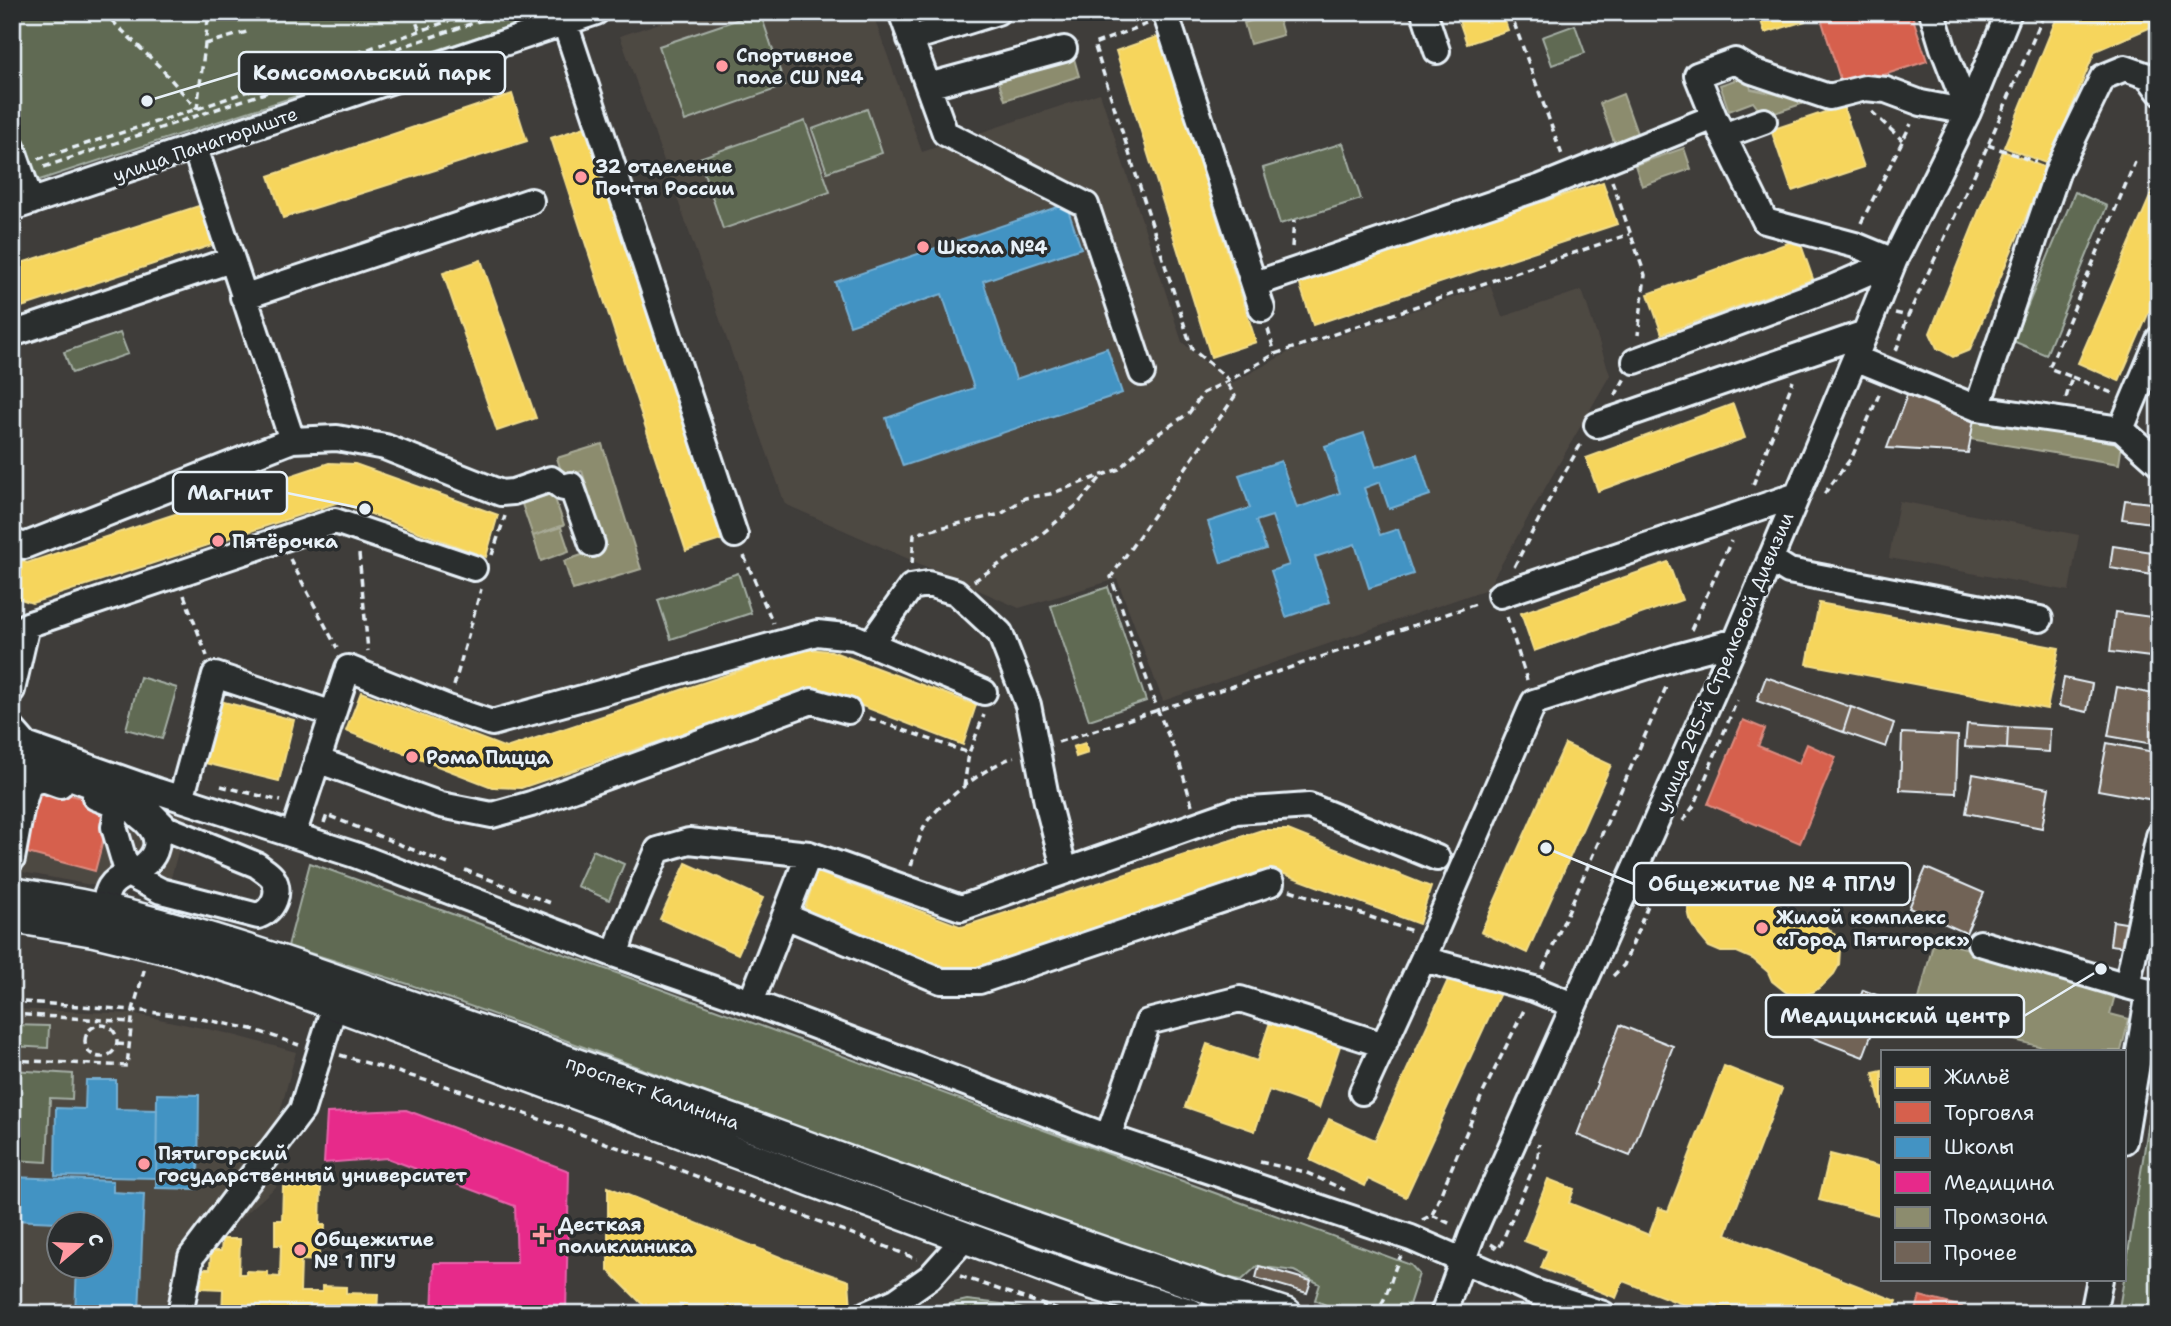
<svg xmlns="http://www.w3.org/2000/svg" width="2171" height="1326" viewBox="0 0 2171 1326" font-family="'Shantell Sans',sans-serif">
	<rect width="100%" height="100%" fill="#3f3d3a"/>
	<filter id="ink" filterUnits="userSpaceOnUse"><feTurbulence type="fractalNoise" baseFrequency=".0143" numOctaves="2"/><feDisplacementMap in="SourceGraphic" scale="14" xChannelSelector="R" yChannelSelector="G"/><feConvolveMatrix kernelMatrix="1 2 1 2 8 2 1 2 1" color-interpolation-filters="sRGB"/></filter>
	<g filter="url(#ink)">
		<path fill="#4e4843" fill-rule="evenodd" d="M693 12H872L922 152 1100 93 1182 342 1230 384 1289 352 1490 285 1502 317 1582 290 1610 375 1487 589 1163 701 1117 579 1019 608 785 504 620 36Z
			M1899 501 2079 535 2069 591 1889 558Z
			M19 750 189 813 165 899 12 870V751Z
			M12 1009 135 1014 226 1033 296 1052 272 1143 279 1184 204 1251 193 1314H12ZM60 1224H102V1266H60Z"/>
		<path fill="#616b52" stroke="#a4aea5" stroke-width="2" d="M12 12H553L12 189Z
			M760 12 785 86 685 121 659 46Z
			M1575 25 1585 53 1552 65 1542 37Z
			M867 109 882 153 827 172 812 129Z
			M805 121 830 192 723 229 699 158Z
			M1343 143 1361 199 1280 224 1263 168Z
			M2075 192 2107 206 2046 355 2013 341Z
			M120 333 128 354 72 373 64 352Z
			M738 573 751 613 671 639 658 600Z
			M1108 587 1146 701 1089 720 1051 606Z
			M140 677 177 688 162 739 126 729Z
			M593 850 624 864 609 900 577 886Z
			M310 863 625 976 1411 1265 1419 1274 1406 1314H1345L1315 1300 1320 1284 1294 1271 1257 1266 1242 1280 1195 1272 1019 1209 562 1039 408 984 288 946Z
			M12 1025 49 1026 48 1048 12 1046Z
			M2159 1058V1314H2118L2124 1279Z
			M12 1070 73 1074 72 1099 50 1098 47 1162 12 1160Z
			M967 1300 1010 1305 1038 1314H927L936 1307Z"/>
		<path fill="#f6d55c" stroke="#f2dd8b" stroke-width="2" d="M1456 12H1502L1508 30 1467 44Z
			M1758 12H1802L1805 21 1765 33Z
			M2068 12H2159V27L2156 25 2095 51 2048 164 2004 147 2057 17Z
			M1159 36 1256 342 1211 357 1116 51Z
			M512 94 527 141 283 218 269 176Z
			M1843 106 1864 167 1792 191 1771 130Z
			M591 125 727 538 686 551 551 138Z
			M2003 151 2046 168 1970 350 1953 357 1937 348 1930 333Z
			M2159 176V289L2119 381 2078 363Z
			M1603 182 1617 224 1313 325 1299 282Z
			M208 203 221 242 12 310V266Z
			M1799 239 1813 279 1662 334 1648 294Z
			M481 260 536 418 497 431 443 273Z
			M1733 404 1745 438 1598 491 1586 458Z
			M329 463 355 464 498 515 486 557 339 502 32 603 12 596V557L27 563Z
			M1668 562 1682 600 1534 651 1521 613Z
			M1819 603 2059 648 2047 709 1807 664Z
			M805 649 831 651 976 705 963 745 816 688 521 788 492 787 346 731 361 692 506 748Z
			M220 701 294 720 279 781 205 763Z
			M1085 743 1088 753 1076 757 1073 747Z
			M1565 744 1611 765 1527 953 1481 932Z
			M1262 830H1288L1431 887 1419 924 1271 869 977 970 948 968 804 911 817 872 962 927Z
			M686 863 763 898 738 954 660 919Z
			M1728 870 1741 872 1749 876 1766 891 1772 901 1784 909 1813 917 1822 922 1835 935 1840 949 1839 965 1834 974 1823 985 1813 992 1801 995 1787 993 1772 981 1768 972 1753 959 1737 952H1721L1709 947 1699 935 1690 919 1688 910 1691 890 1698 880 1708 873Z
			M1452 971 1500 993 1406 1197 1368 1179 1365 1186 1310 1160 1329 1119 1375 1140Z
			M1271 1019 1341 1043 1319 1108 1269 1090 1255 1131 1185 1107 1207 1044 1257 1061Z
			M1724 1066 1782 1089 1726 1234 1897 1301 1892 1314H1738L1711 1303 1707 1314 1623 1281 1616 1298 1541 1268 1548 1250 1524 1241 1548 1179 1574 1189 1569 1203 1649 1235 1659 1208 1668 1211Z
			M1882 1071V1110L1873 1073Z
			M1830 1154 1882 1167V1216L1819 1200Z
			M283 1187 321 1188 320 1225H325L324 1248H319V1261L301 1260 300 1292H322V1286L346 1287V1293L378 1294 377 1314H222L223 1289 201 1288 202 1269H210L211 1251H221L222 1239H240L239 1274H246V1271L268 1272V1276L280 1277 281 1245H275V1220H282Z
			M608 1187 785 1259 849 1281 851 1308 831 1314H654L648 1310 608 1270Z"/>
		<path fill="#d6604d" stroke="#db8c80" stroke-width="2" d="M1819 12H1911L1927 61 1843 88Z
			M1743 720 1765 729 1758 746 1799 763 1807 744 1836 757 1800 843 1708 804Z
			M37 786 112 806 95 871 20 851Z
			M1920 1296 1962 1307 1960 1314H1915Z"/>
		<path fill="#4393c3" stroke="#74afd3" stroke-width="2" d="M1066 204 1081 248 983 281 1016 379 1107 348 1122 393 903 466 886 418 974 388 942 294 850 325 835 282Z
			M1364 433 1376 467 1417 454 1430 495 1389 509 1380 482 1364 488 1380 535 1398 529 1413 574 1369 588 1355 544 1315 557 1330 602 1286 617 1271 571 1289 565 1272 516 1256 521 1266 549 1221 563 1208 522 1250 508 1239 475 1281 461 1297 508 1340 493 1325 446Z
			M86 1080H116V1109L157 1110 156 1178 55 1176 56 1108 85 1109Z
			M157 1094 199 1095 198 1189 156 1188Z
			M12 1177 113 1181V1192L144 1194 139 1314H75L77 1266H102V1224L12 1220Z"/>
		<path fill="#e7298a" stroke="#e765ab" stroke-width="2" d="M406 1110 569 1171 566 1314H432L434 1263H517L515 1206 387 1158 324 1163 327 1113Z"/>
		<path fill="#8c8c6e" stroke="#a8aa97" stroke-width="2" d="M1277 13 1283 35 1250 44 1244 23Z
			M1073 55 1079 76 1005 100 998 80Z
			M1747 76 1751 89 1810 101 1769 115 1759 110 1753 102 1729 111 1720 85Z
			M1623 94 1639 139 1616 147 1600 103Z
			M1684 148 1691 169 1642 186 1635 165Z
			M1974 419 2122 444 2119 464 1970 439Z
			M602 444 641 569 573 590 564 561 606 547 582 471 563 477 557 458Z
			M553 493 564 525 533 536 522 504Z
			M561 527 569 551 541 561 533 536Z
			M1934 940 2117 987 2110 1014 2129 1019 2121 1051H2058L1915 1015Z"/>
		<path fill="#716357" stroke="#e8f1f8" stroke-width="2" d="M1907 395 1974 419 1968 453 1887 448Z
			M2125 500 2159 504V524L2122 519Z
			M2113 546 2159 553V576L2110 568Z
			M2115 612 2159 618V658L2110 652Z
			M1766 677 1851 707 1843 732 1757 701Z
			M2064 678 2092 684 2087 712 2059 706Z
			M2117 687 2159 695V745L2108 736Z
			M1851 707 1894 723 1886 747 1843 732Z
			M1967 724 2008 727 2007 749 1965 747Z
			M2008 727 2050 729 2049 752 2007 749Z
			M1902 733 1958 736 1956 793 1900 790Z
			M2107 743 2159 753V801L2098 790Z
			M1973 774 2049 788 2042 828 1966 813Z
			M1926 868 1984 893 1966 933 1909 908Z
			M2113 921 2138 925 2134 948 2110 945Z
			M1863 990 1885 998 1863 1057 1787 1028 1794 1009 1848 1029Z
			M1620 1025 1673 1046 1630 1156 1577 1135Z
			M1259 1266 1311 1281 1307 1293 1256 1278Z"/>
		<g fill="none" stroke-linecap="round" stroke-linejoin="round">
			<defs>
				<path id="minor" d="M901 12 928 86 1064 49
					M1165 12 1262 309
					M1424 12 1437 51
					M1932 12 1943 48 1968 112
					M565 23 735 535
					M910 39 997 12
					M928 86 945 133 1086 205 1142 373
					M1714 117 1697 75 1735 61 1752 71 1829 97 1865 88 1886 90 1921 103 1968 112
					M1723 136 1764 121
					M12 147 31 202
					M195 148 292 440
					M12 208 596 12
					M1255 284 1541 187 1714 117 1765 221 1855 245 1894 261
					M243 297 531 201
					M12 334 231 260
					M1855 358 1977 408 2121 429 2159 463
					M1635 361 1832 288 1894 261
					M1977 408 2058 170 2103 77 2125 68 2148 76 2159 91
					M1597 425 1865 333
					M2121 429 2159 339
					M12 541 24 546 292 440 337 438 385 447 501 493 513 492 551 479 563 488 571 485 592 544
					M1770 559 1789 571 2040 619
					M1500 595 1797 495
					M871 643 911 587 928 584 956 592 1000 633 1028 705 1047 802 1065 871
					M12 690 27 625 335 521 474 568
					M12 729 26 745 157 791 355 855 616 955 751 1002 1108 1137 1411 1238 1535 1292 1603 1314
					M317 760 441 805 492 815 531 804 812 701 848 711
					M12 774 25 766H35L51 770 142 804 166 828 257 865C262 869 268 872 272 877 282 891 274 910 258 916L161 891 128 874
					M95 797 118 806 114 827 128 874C108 882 107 890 103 910
					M181 799 215 675 333 714
					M293 835 348 668 448 708 492 723 817 633 854 637 984 692
					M12 859 21 810 29 783 43 779 60 785
					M128 874C159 861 168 837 138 815
					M785 916 941 981H979L1271 883
					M1980 943 2127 986
					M616 955 622 933 658 850 689 841 809 854 961 908 1236 811 1309 806 1437 858
					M1423 959 1534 702 1680 656 1736 641
					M751 1002 809 854
					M1362 1092 1423 959 1534 989 1573 1005
					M1108 1137 1148 1022 1240 999 1384 1045
					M2124 1141 2149 992 2127 986 2159 836
					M180 1314 191 1257 302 1110 335 1004
					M866 1314 896 1301 930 1277 965 1238
					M1443 1314 1472 1235 1736 641 1855 358 1894 261 1968 112 2009 12
					M2093 1314 2100 1279"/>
				<path id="major" d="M12 893C43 898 75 903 105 910 234 940 359 989 484 1032 753 1124 1017 1227 1287 1314
					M12 917 94 931 177 951 255 975 1080 1280 1190 1314"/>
			</defs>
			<use href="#minor" stroke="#e8f1f8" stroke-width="30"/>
			<use href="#major" stroke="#e8f1f8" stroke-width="35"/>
			<path stroke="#e8f1f8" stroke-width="3.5" stroke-dasharray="7 5" stroke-linecap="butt" d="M103 12 159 66 196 108
				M412 12 420 31
				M1510 12 1562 155
				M1147 24 1094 44 1192 349 1229 380
				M205 44 250 31
				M197 109 209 12
				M1872 112 1902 140
				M1988 145 2036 162
				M38 159 197 109 474 12
				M44 167 506 12
				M1612 181 1645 275 1638 335
				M1861 223 1911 124
				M1292 247 1294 220
				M1895 313 1908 316 1988 145 2045 12
				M1268 329 1275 354
				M1896 351 1908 316
				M2072 377 2112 393
				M1615 396 1625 378
				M2066 398 2072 377 2049 368 2135 162
				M1753 485 1793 381
				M1824 494 1852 457 1881 390
				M359 554 368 651
				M492 555 505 516
				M744 556 773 623
				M290 559 337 648
				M912 564 914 534 1001 514 1025 498 1050 494 1119 469 1149 440 1189 413 1203 393 1226 382 1275 354 1630 234
				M1514 567 1548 502 1582 442
				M974 581 1027 546 1077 505 1103 475
				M184 595 207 656
				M1507 617 1527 680
				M1691 630 1731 541
				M454 686 481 589
				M869 718 969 753
				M1058 742 1283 670 1479 603
				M221 786 281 801
				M964 787 969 753 984 715
				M1192 805 1179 761 1158 711 1111 577 1235 396 1226 382
				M1683 821 1695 804 1737 700
				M324 823 327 815 448 864
				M911 866C915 853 921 829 929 819 949 796 985 767 1014 757
				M465 870 550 903
				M1290 890 1412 931
				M1543 969 1667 685
				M1613 976 1624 965 1665 863
				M12 1001 133 1010 145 967
				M12 1014 132 1022
				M85 1041a16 16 0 1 1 32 0a16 16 0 1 1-32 0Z
				M117 1044 130 1045
				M340 1055 465 1092 677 1169 874 1242 917 1259
				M12 1060 127 1066 133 1010 192 1017 252 1029 299 1045
				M1260 1162 1305 1172 1345 1190
				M1432 1215 1453 1225
				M1422 1220 1432 1215 1482 1095 1525 1008
				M1491 1244 1499 1249 1538 1157 1539 1144
				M960 1276 1070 1314
				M1374 1314C1390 1297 1390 1275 1401 1256"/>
			<use href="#minor" stroke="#2a2d2e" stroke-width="24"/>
			<use href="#major" stroke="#2a2d2e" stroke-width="30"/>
		</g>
	</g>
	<g fill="#ff9aa2" stroke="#2a2d2e" stroke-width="2.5">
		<circle cx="722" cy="66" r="7"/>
		<circle cx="581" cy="177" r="7"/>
		<circle cx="923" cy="247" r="7"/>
		<circle cx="218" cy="541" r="7"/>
		<circle cx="412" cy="757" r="7"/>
		<circle cx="1762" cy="928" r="7"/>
		<circle cx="144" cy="1164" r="7"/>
		<path d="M538.5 1224.5h7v7h7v7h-7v7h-7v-7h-7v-7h7z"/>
		<circle cx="300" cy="1250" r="7"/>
	</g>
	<g text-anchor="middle" stroke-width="7" stroke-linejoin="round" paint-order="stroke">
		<g font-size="19" font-weight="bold" fill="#e8f1f8" stroke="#2a2d2e" text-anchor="start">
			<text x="736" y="62">Спортивное<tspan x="736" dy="22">поле СШ №4</tspan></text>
			<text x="595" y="173">32 отделение<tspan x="595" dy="22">Почты России</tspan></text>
			<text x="937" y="254">Школа №4</text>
			<text x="232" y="548">Пятёрочка</text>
			<text x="426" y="764">Рома Пицца</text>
			<text x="1776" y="924">Жилой комплекс<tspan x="1776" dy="22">«Город Пятигорск»</tspan></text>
			<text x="158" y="1160">Пятигорский<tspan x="158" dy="22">государственный университет</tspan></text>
			<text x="558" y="1231">Десткая<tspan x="558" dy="22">поликлиника</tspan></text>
			<text x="314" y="1246">Общежитие<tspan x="314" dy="22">№ 1 ПГУ</tspan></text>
		</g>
		<g font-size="19" fill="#e8f1f8" stroke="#2a2d2e">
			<text transform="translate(205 144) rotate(-19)" y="7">улица Панагюриште</text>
			<text transform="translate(1724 662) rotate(-67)" y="7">улица 295-й Стрелковой Дивизии</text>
			<text transform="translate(653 1092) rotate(20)" y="7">проспект Калинина</text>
		</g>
	</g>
	<path fill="none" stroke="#e8f1f8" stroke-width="2.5" d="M147 101L239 73M365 509L287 493M1546 848L1634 884M2101 969L2024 1016"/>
	<g fill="#e8f1f8" stroke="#2a2d2e" stroke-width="2.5">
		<circle cx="147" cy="101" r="7"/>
		<circle cx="365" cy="509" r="7"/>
		<circle cx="1546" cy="848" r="7"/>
		<circle cx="2101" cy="969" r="7"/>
	</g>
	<g fill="#2a2d2e" stroke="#e8f1f8" stroke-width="2.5">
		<rect x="239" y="52" width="266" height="42" rx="7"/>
		<rect x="173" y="472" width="114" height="42" rx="7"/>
		<rect x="1634" y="863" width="276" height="42" rx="7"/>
		<rect x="1766" y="995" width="258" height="42" rx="7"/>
	</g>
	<g font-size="21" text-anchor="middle" font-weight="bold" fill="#e8f1f8">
		<text x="372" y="80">Комсомольский парк</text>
		<text x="230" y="500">Магнит</text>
		<text x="1772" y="891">Общежитие № 4 ПГЛУ</text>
		<text x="1895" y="1023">Медицинский центр</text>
	</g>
	<rect width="2171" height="1326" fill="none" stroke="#2a2d2e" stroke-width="42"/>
	<rect x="21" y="21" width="2129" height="1284" fill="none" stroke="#e8f1f8" stroke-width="2.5" filter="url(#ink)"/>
	<rect x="1881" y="1050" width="245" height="231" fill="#2a2d2e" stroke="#767b7f" stroke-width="2"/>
	<rect x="1895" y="1067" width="35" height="21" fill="#f6d55c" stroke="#767b7f" stroke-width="2"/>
	<text x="1944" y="1084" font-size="21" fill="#e8f1f8">Жильё</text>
	<rect x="1895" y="1102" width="35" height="21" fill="#d6604d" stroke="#767b7f" stroke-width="2"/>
	<text x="1944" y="1120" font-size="21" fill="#e8f1f8">Торговля</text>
	<rect x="1895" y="1137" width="35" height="21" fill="#4393c3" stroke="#767b7f" stroke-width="2"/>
	<text x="1944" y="1154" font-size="21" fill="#e8f1f8">Школы</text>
	<rect x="1895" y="1172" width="35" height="21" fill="#e7298a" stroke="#767b7f" stroke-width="2"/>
	<text x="1944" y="1190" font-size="21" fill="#e8f1f8">Медицина</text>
	<rect x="1895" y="1207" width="35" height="21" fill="#8c8c6e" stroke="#767b7f" stroke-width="2"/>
	<text x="1944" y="1224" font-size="21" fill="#e8f1f8">Промзона</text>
	<rect x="1895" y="1242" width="35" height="21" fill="#716357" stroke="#767b7f" stroke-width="2"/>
	<text x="1944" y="1260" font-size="21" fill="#e8f1f8">Прочее</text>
	<g transform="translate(80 1245) rotate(71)"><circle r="33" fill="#2a2d2e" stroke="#767b7f" stroke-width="2"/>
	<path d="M0-5L12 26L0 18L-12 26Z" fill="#ff9aa2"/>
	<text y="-10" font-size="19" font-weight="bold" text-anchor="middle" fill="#e8f1f8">С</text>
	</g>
</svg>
